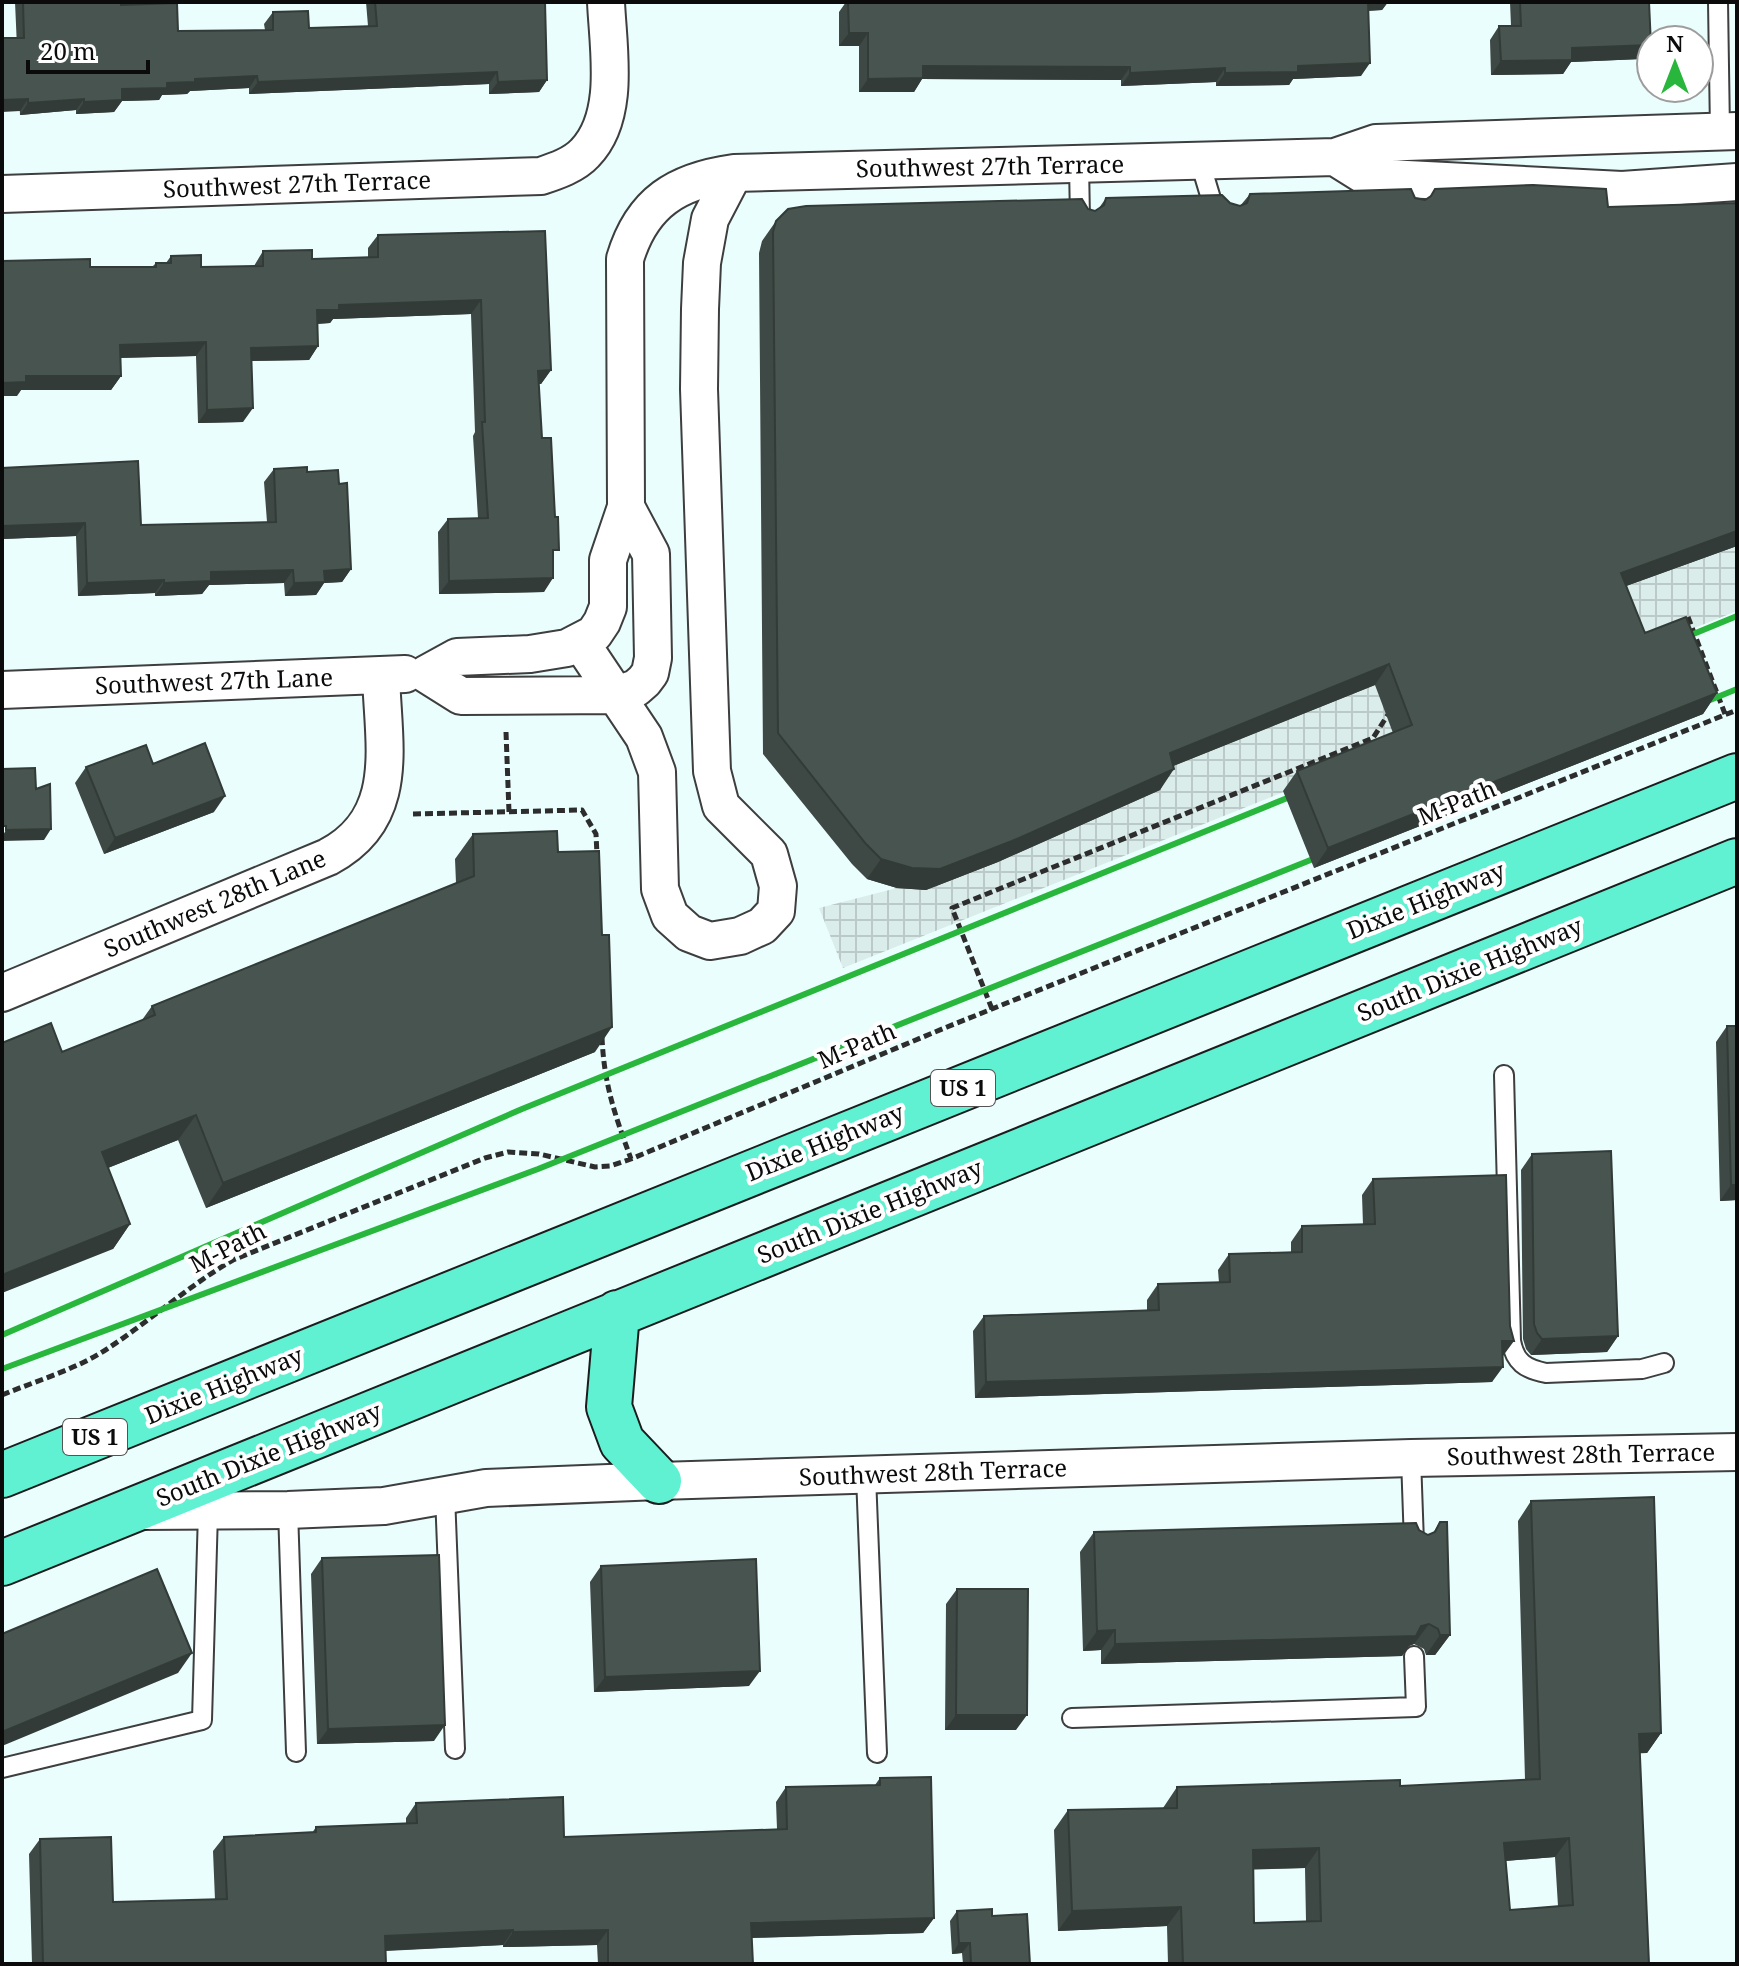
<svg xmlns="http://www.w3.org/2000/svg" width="1739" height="1966" viewBox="0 0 1739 1966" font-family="'Noto Serif',serif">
	<defs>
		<pattern id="plaza-grid" width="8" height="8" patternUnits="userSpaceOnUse" patternTransform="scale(2)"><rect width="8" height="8" fill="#dbedeb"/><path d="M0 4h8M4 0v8" fill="none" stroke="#bbcac8"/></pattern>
	</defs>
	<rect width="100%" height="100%" fill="#ebfefe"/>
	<path fill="url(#plaza-grid)" d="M1737 546V611L843 968 819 908 897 888 926 890 998 862 1159 790 1156 773 1566 608Z"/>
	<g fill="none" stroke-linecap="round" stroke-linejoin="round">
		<defs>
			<path id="service" d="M1718 2 1720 131
				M1200 162 1212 202 1222 213
				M1079 165 1080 219
				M1504 1075 1511 1341C1515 1362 1525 1369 1546 1373L1642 1369 1664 1363
				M1411 1458 1414 1543
				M866 1476 877 1753
				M445 1495 455 1749
				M288 1510 296 1752
				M1072 1718 1416 1707 1414 1656
				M2 1768 202 1720 208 1512"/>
			<path id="minor" d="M1335 157 1367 177 1622 190 1737 182
				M2 194 541 176C556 171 574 165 585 153 621 116 608 48 606 2
				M626 507 651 554 653 658 650 673 644 681 636 688 617 695 461 696 426 674 457 657 530 654 567 648 594 634 602 622 608 607V560L626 507 625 259C642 202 677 181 734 173L1335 157 1376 143 1737 131
				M581 643 644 737 657 772 660 889 670 916 689 933 710 941 740 936 762 926 776 911 778 886 769 854 721 806 712 771 699 389 700 309 702 263 710 219 734 173
				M2 690 405 674
				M2 993 328 857C402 818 383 745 381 675
				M141 1511 288 1510 384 1506 486 1488 659 1481 1411 1458 1737 1452"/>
			<path id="trunk" d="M617 1313 609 1407 622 1442 659 1481
				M2 1475 1737 776
				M2 1563 1737 861"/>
		</defs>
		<use href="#service" stroke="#3e3e3e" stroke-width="22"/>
		<use href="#minor" stroke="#3e3e3e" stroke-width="40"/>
		<use href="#trunk" stroke="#1c1c1c" stroke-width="48"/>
		<path stroke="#2d2d2d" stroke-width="5" stroke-dasharray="8 4" stroke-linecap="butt" d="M1688 617 1725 714
			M506 732 509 812
			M413 814 582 810 596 834 597 855
			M992 1009 952 908 1373 738 1389 713
			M602 1037C604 1085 615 1115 631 1159
			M2 1395C38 1380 78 1369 110 1347 152 1319 190 1285 233 1260L485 1158 508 1152 539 1154 595 1167 610 1166 631 1159 947 1027 1737 710"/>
		<use href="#service" stroke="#fff" stroke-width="18"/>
		<use href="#minor" stroke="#fff" stroke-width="36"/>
		<use href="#trunk" stroke="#5ff1d2" stroke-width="44"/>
		<path stroke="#29b63d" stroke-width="6" d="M1674 642 1737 616
			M1693 707 1737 689
			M2 1335 522 1109 1307 790
			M2 1369 538 1169 1333 851"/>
	</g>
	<path fill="#3e4844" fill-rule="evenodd" d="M15 2H121V5L178 31 265 30 264 24 273 12 309 28 368 26 366 2H545L547 80 539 92 489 94V84L249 94V88L190 91 187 94 162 95 159 100 122 101 114 112 76 114V110L20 115Z
		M846 2H1388L1382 10 1368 11 1361 76 1293 79 1289 85 1216 86V82L1121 86V80L922 79 914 92H859V46H839V12Z
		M1510 2H1649L1641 59 1571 62 1563 74 1491 75 1490 40 1499 26H1511Z
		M1435 189 1608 207 1737 203V546L1626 586 1645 633 1717 693 1703 714 1314 868 1283 791 1297 771 1393 733 1375 685 1173 766 1160 790 998 862 926 890 897 888 867 879 852 864 763 754 759 253 762 241 776 221 1088 209 1095 211 1099 208 1106 198 1230 203 1240 206 1250 194 1415 198 1425 200 1428 199Z
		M545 231 551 370 541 384H538L542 438 553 558 544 592 439 594 438 532 448 519 478 518 473 436 475 432 471 314 333 319 330 323 318 324V346L309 360 252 361 243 422 198 423 196 356 120 358 121 376 111 390H21L17 396 90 267H152L156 263H166L171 256 201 267 254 266 263 251 312 259 368 258V248L378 235Z
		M2 468 141 525 267 522 264 482 274 469 307 472 339 484 351 569 342 582 324 583 316 595 285 596 284 583 209 585 202 594 155 596V593L78 596 76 536 2 539Z
		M153 764 214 812 104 854 75 783 86 767Z
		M473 834 558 852 595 1052 206 1208 178 1140 108 1168 130 1224 113 1249 62 1052 142 1020 152 1006 456 883 455 859Z
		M1727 1026 1737 1200 1720 1201 1716 1042Z
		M1532 1154 1618 1336 1607 1352 1531 1355 1526 1349 1523 1339 1521 1170Z
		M1373 1179 1503 1356 1492 1382 975 1398 973 1331 984 1316 1147 1311V1300L1158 1284 1219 1283 1218 1270 1229 1254 1291 1253V1242L1302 1226 1363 1225 1362 1195Z
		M1531 1501 1661 1733 1647 1753H1640L1649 1964H1168L1167 1926 1058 1931 1054 1830 1068 1810 1163 1808 1177 1787 1400 1786 1525 1780 1518 1521ZM1555 1857 1558 1906 1510 1910 1506 1861ZM1305 1868 1306 1921 1254 1923 1253 1869Z
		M1440 1522 1450 1635 1435 1655H1426L1424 1649 1414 1644 1409 1646 1402 1656 1101 1664V1650L1083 1651 1080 1552 1094 1532 1419 1530 1428 1535 1433 1533Z
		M322 1558 434 1741 317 1744 311 1574Z
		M601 1566 749 1686 594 1692 590 1582Z
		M957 1589 1016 1730H945L946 1604Z
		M880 1778 934 1918 923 1933 752 1938 753 1964H598L597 1945 503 1947V1945L386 1951V1964H32L29 1854 40 1839 113 1902 215 1900 213 1851 224 1837 312 1833 316 1827 406 1824V1818L416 1803 564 1837 777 1829 776 1802 786 1787 875 1785Z
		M957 1911 992 1916 1030 1964H963L962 1953 952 1954 950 1921Z"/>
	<path fill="#323b37" d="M1365 2H1388L1382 10 1359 11Z
		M849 33H868L859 46H839Z
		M1651 45 1641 59 1571 62 1563 74 1491 75 1501 61 1572 48Z
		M1370 63 1361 76 1293 79 1289 85 1216 86 1225 73 1298 66Z
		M923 66 1130 67 1121 80 922 79 914 92H859L868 79Z
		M1225 68 1216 82 1121 86 1130 73Z
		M497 72 489 84 249 94 258 82Z
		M257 76 249 88 190 91 187 94 162 95 159 100 122 101 114 112 76 114 84 102 122 89 195 79Z
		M547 80 539 92 489 94 498 82Z
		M28 99 20 111 2 112V100Z
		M84 99 76 110 20 115 28 103Z
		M481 300 471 314 333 319 330 323 308 324 317 310 339 305Z
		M206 342 196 356 111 358 120 345Z
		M318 346 309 360 242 361 251 348Z
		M551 370 541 384H528L538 371Z
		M26 376H121L111 390H21L17 396H2V383Z
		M253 408 243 422 198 423 207 410Z
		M85 523 76 536 2 539V526Z
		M1737 531V546L1607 593 1621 573Z
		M351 569 342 582 324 583 316 595 285 596 294 583 324 571Z
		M293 570 284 583 209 585 202 594 155 596 164 583 211 572Z
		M553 578 544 592 439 594 449 581Z
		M164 580 155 593 78 596 87 583Z
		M1389 664 1375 685 1156 773 1170 753Z
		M1717 693 1703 714 1314 868 1328 848Z
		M1174 769 1160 790 998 862 926 890 897 888 867 879 881 859Z
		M225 796 214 812 104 854 115 838Z
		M51 829 44 840 2 841V837L6 830Z
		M612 1027 595 1052 206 1208 223 1183Z
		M196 1115 178 1140 85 1177 102 1152Z
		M1731 1185H1737V1200L1720 1201Z
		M130 1224 113 1249 2 1293V1275Z
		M1618 1336 1607 1352 1531 1355 1542 1339Z
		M1502 1341H1514L1503 1356Z
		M1503 1367 1492 1382 975 1398 986 1382Z
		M1429 1624 1414 1644 1409 1646 1402 1656 1101 1664 1115 1644 1421 1626Z
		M1115 1630 1101 1650 1083 1651 1097 1631Z
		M1440 1635H1450L1435 1655H1426Z
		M192 1653 178 1673 2 1746V1732Z
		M760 1671 749 1686 594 1692 605 1677Z
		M956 1715H1027L1016 1730H945Z
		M445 1725 434 1741 317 1744 328 1729Z
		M1661 1733 1647 1753 1625 1754 1639 1734Z
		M1569 1838 1555 1857 1490 1862 1504 1843Z
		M1319 1848 1305 1868 1239 1870 1253 1850Z
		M1181 1907 1167 1926 1058 1931 1072 1911Z
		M934 1918 923 1933 741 1938 751 1923Z
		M513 1930 503 1945 375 1951 385 1936Z
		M608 1930 597 1945 503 1947 513 1932Z
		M959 1943H970L962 1953 952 1954Z"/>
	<path fill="#48544f" stroke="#323b37" stroke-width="2" fill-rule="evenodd" d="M23 2H121V5L177 3 178 31 273 30V12L308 11 309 28 377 26 375 2H545L547 80 498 82 497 72 258 82 257 76 195 79V82L167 83V88L122 89V100L84 102V99L28 103V99L2 100V38H24Z
		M848 2H1368L1370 63 1298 66V72L1225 73V68L1130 73V67L923 66V78L868 79V33H849Z
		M1520 2H1649L1651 45 1572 48V60L1501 61 1499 26H1521Z
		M1533 185 1606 189 1608 207 1737 203V531L1621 573 1645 633 1686 617 1717 693 1328 848 1297 771 1412 725 1389 664 1170 753 1174 769 1012 841 940 869 912 868 881 859 866 844 778 733 773 232 776 221 788 209 806 206 1082 199 1088 209 1095 211 1104 205 1106 198 1222 195 1230 203 1240 206 1247 203 1250 194 1411 189 1415 198 1425 200 1431 196 1435 189Z
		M545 231 551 370 538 371 542 438H551L555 517H558L559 550H553V578L449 581 448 519 488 518 482 422H485L481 300 339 305V310H317L318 346 251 348 253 408 207 410 206 342 120 345 121 376H26V382L2 383V261L90 259V267H156V263H171V256L201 255V267L263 266V251L312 250V259L378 257V235Z
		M138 461 141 525 276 522 274 469 307 467V472L338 470 339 484 347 483 351 569 324 571 325 582 294 583 293 570 211 572V581L164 583V580L87 583 85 523 2 526V468Z
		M205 743 225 796 115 838 86 767 146 745 153 764Z
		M35 768 36 789 50 784 51 829 6 830V826H2V769Z
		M557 831 558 852 599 851 602 935H609L612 1027 223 1183 196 1115 102 1152 130 1224 2 1275V1043L51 1023 62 1052 155 1015 152 1006 474 876 473 834Z
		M1727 1026H1737V1185H1731Z
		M1611 1151 1618 1336 1542 1339 1537 1333 1534 1324 1532 1154Z
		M1506 1175 1510 1326 1514 1341H1502L1503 1367 986 1382 984 1316 1159 1310 1158 1284 1230 1282 1229 1254 1302 1252V1226L1375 1224 1373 1179Z
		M1654 1497 1661 1733 1639 1734 1649 1964H1183L1181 1907 1072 1911 1068 1810 1177 1808V1787L1400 1780V1786L1540 1779 1531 1501ZM1569 1838 1573 1905 1510 1910 1504 1843ZM1319 1848 1321 1921 1254 1923 1253 1850Z
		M1440 1522H1447L1450 1635H1440L1438 1629 1429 1624 1421 1626 1416 1636 1115 1644V1630L1097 1631 1094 1532 1416 1523 1419 1530 1428 1535 1435 1532Z
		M439 1555 445 1725 328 1729 322 1558Z
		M756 1559 760 1671 605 1677 601 1566Z
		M157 1569 192 1653 2 1732V1634Z
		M957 1589H1028L1027 1715H956Z
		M931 1777 934 1918 751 1923 753 1964H608V1930L513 1932V1930L385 1936 386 1964H43L40 1839 111 1837 113 1902 227 1899 224 1837 316 1832V1827L417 1823 416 1803 563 1797 564 1837 787 1829 786 1787 880 1785V1778Z
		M992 1909V1916L1027 1914 1030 1964H971L970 1943H959L957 1911Z"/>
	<g text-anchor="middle" stroke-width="8" stroke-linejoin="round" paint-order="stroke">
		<g fill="#fff" stroke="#545454" stroke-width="2">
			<rect x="931" y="1070" width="64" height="36" rx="6"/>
			<rect x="63" y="1419" width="64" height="36" rx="6"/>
		</g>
		<g font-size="22" font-weight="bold" fill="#0b0b0b">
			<text x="963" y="1096">US 1</text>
			<text x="95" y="1445">US 1</text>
		</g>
		<g font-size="24" fill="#0b0b0b" stroke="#fff">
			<text transform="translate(990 167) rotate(-1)" y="8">Southwest 27th Terrace</text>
			<text transform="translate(297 185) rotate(-2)" y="8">Southwest 27th Terrace</text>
			<text transform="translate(214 682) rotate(-2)" y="8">Southwest 27th Lane</text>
			<text transform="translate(1457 803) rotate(-22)" y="8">M-Path</text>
			<text transform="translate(1426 901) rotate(-22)" y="8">Dixie Highway</text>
			<text transform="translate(215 904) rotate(-23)" y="8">Southwest 28th Lane</text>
			<text transform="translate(1470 970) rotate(-22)" y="8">South Dixie Highway</text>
			<text transform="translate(857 1046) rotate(-23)" y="8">M-Path</text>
			<text transform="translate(825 1143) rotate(-22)" y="8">Dixie Highway</text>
			<text transform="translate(870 1212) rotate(-22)" y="8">South Dixie Highway</text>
			<text transform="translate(228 1248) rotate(-27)" y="8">M-Path</text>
			<text transform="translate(224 1386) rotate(-22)" y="8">Dixie Highway</text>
			<text transform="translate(269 1455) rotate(-22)" y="8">South Dixie Highway</text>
			<text transform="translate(1581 1455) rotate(-1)" y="8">Southwest 28th Terrace</text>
			<text transform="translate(933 1473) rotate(-2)" y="8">Southwest 28th Terrace</text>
		</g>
	</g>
	<rect width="1739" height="1966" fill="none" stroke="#0b0b0b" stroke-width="8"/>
	<g transform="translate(1675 64)"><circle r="38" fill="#ffffff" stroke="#9d9d9d" stroke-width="2"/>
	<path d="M0-6L14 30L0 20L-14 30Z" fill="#29b63d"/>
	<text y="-12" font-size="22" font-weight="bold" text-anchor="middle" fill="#0b0b0b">N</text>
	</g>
	<path d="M28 60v12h120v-12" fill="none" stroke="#0b0b0b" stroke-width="4"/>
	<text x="40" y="60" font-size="24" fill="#0b0b0b" stroke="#ffffff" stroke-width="6" paint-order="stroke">20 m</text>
</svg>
